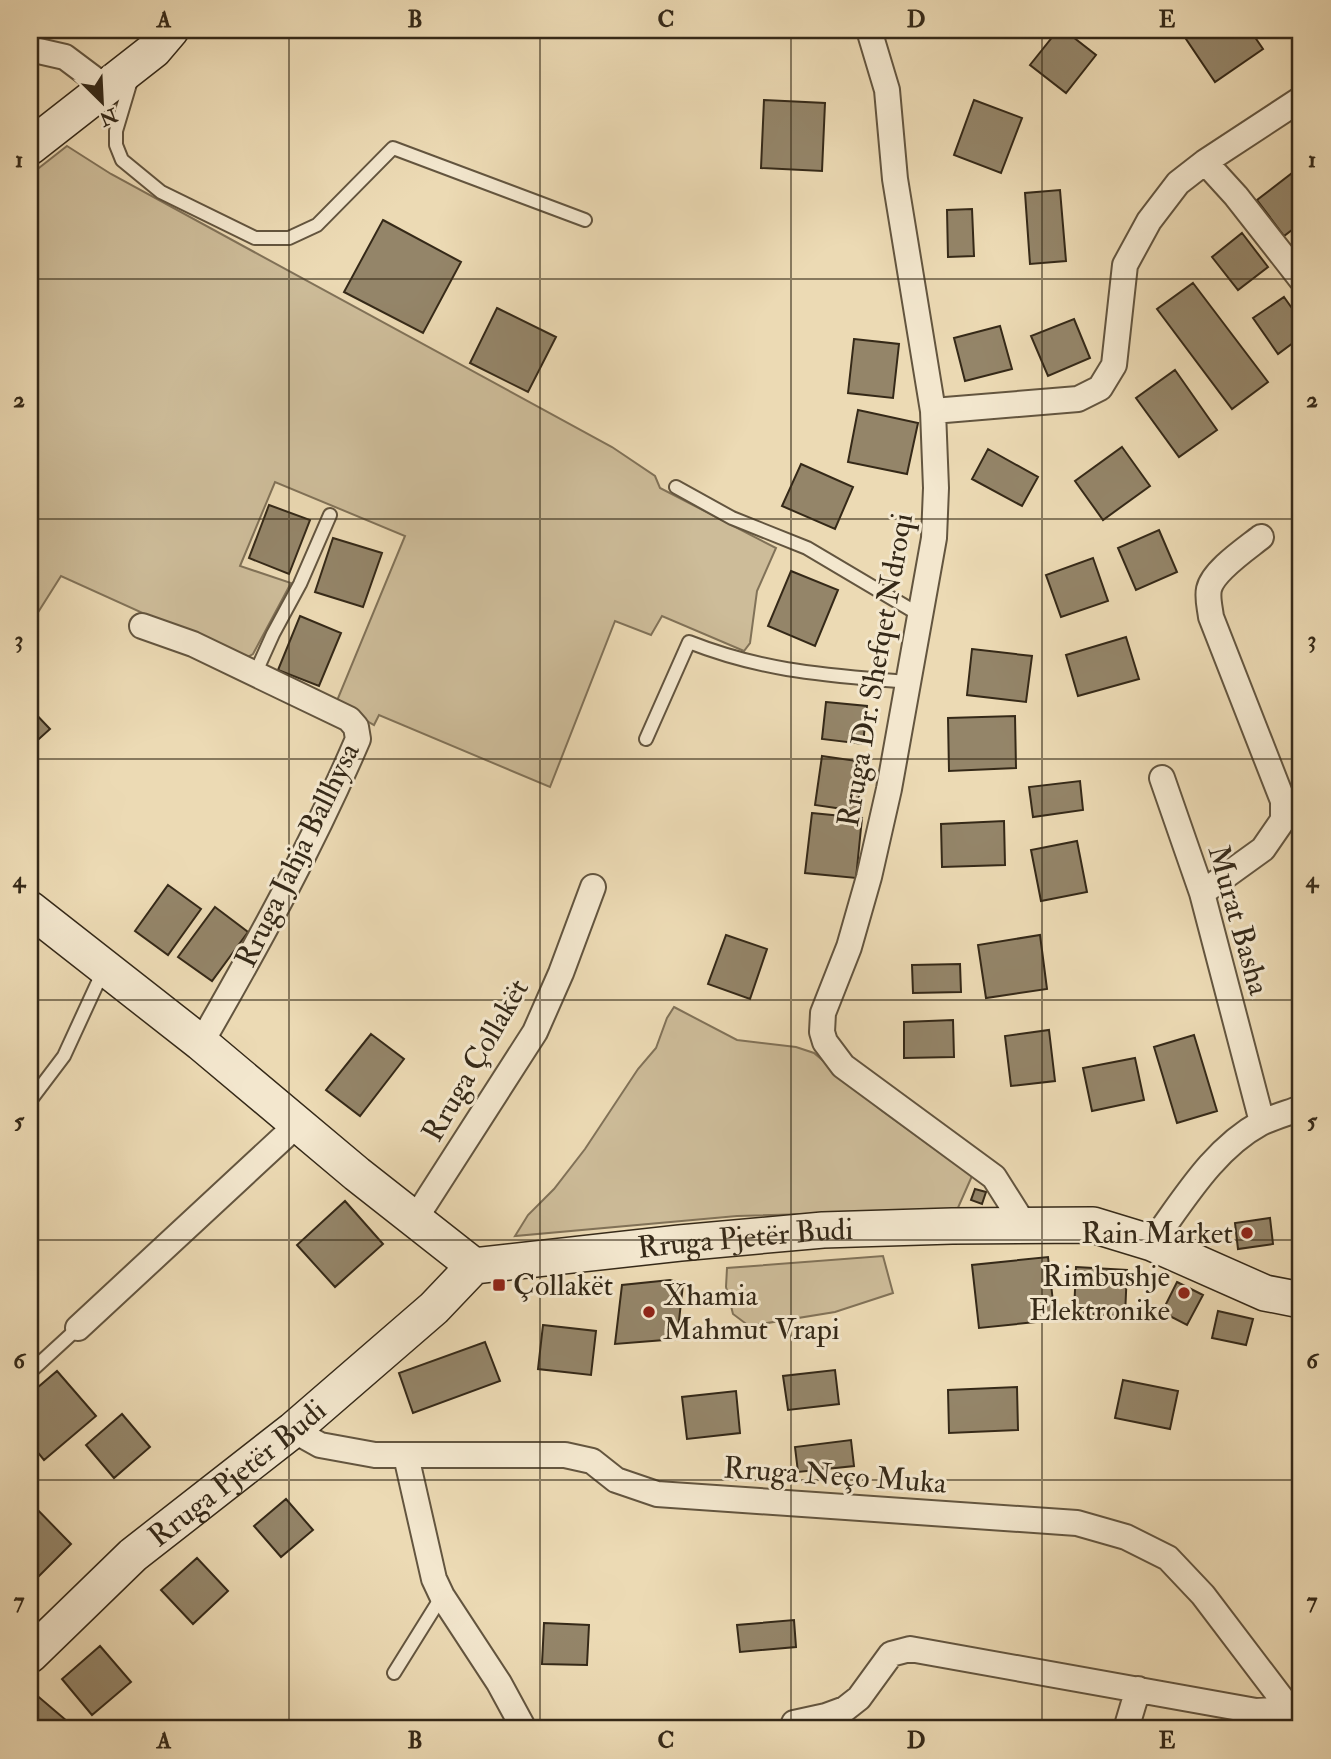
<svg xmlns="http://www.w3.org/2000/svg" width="1331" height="1759" viewBox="0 0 1331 1759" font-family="'IM FELL Double Pica',serif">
	<rect width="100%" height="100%" fill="#ecdab4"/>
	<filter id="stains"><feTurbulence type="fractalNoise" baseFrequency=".00286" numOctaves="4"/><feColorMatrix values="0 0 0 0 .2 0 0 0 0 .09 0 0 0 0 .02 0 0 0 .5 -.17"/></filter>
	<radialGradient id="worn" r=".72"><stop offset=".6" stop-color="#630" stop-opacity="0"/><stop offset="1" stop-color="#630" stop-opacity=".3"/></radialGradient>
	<path fill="#cdbc99" stroke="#817258" stroke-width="2" d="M67 146 111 174 612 447 655 476 660 488 776 548 757 591 750 643 744 651 662 616 651 635 615 621 550 787 379 715 374 725 336 703 405 536 275 482 240 566 291 583 253 654 244 659 61 576 30 625V175Z
		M674 1007 737 1040 796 1047 814 1053 881 1110 972 1176 957 1210 737 1216 515 1236 528 1215 554 1189 585 1149 638 1069 656 1048 667 1018Z
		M883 1256 893 1293 835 1312 749 1326 733 1314 726 1287 727 1268Z"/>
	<path fill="#948569" stroke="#352918" stroke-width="2" d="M1058 30H1064L1096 55 1066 93 1030 65Z
		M1187 30H1250L1263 49 1215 82 1182 33Z
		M764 100 825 103 822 171 761 168Z
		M974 100 1022 118 1001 173 954 155Z
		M1296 170 1301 177V223L1284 236 1257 200Z
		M1060 190 1066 261 1030 264 1025 193Z
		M972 209 974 256 948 257 947 210Z
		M383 220 461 262 423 333 344 292Z
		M1242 233 1268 267 1238 290 1212 257Z
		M1193 283 1268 382 1232 409 1157 309Z
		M1284 297 1301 321V337L1278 354 1253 318Z
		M497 308 556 337 528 392 470 363Z
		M1074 319 1090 358 1048 376 1031 336Z
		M1000 326 1012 369 965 381 954 338Z
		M854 339 899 344 893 398 848 393Z
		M1175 370 1217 430 1179 457 1136 398Z
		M858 410 918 423 907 474 848 462Z
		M1122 447 1150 486 1103 520 1075 481Z
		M988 449 1038 477 1022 506 972 479Z
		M801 464 853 487 835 529 782 506Z
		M269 505 310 520 289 574 249 558Z
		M1159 530 1177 572 1136 590 1118 548Z
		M333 538 382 553 363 607 315 592Z
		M1093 558 1108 601 1061 617 1046 575Z
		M791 571 838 590 815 646 768 626Z
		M300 616 341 633 319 686 278 670Z
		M1126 637 1139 679 1078 696 1066 655Z
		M972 649 1032 656 1026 702 967 695Z
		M826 702 867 706 863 744 822 739Z
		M30 708 50 729 30 747Z
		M1015 716 1016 768 949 771 948 718Z
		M822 756 864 762 857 811 815 805Z
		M1080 781 1083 810 1033 817 1029 787Z
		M812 813 862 818 856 878 805 873Z
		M1004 821 1005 865 942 867 941 824Z
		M1077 841 1087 892 1041 901 1031 850Z
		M168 885 201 909 168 955 135 931Z
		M215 907 248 932 212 981 178 957Z
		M726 935 767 949 750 999 708 984Z
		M1040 935 1047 989 986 998 978 945Z
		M960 964 961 992 913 993 912 965Z
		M953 1020 954 1057 904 1058V1022Z
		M1049 1030 1055 1081 1011 1086 1005 1036Z
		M371 1034 404 1059 360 1116 326 1090Z
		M1194 1035 1217 1111 1177 1123 1154 1047Z
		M1135 1058 1144 1100 1092 1111 1083 1068Z
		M975 1189 986 1192 982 1204 971 1200Z
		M345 1201 383 1244 335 1287 297 1245Z
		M1270 1218 1273 1244 1238 1249 1235 1223Z
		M1048 1257 1055 1320 979 1328 972 1265Z
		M1076 1267 1127 1270 1125 1316 1074 1313Z
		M670 1280 683 1284 677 1339 615 1344 622 1285Z
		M1177 1282 1203 1295 1187 1325 1162 1312Z
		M1218 1311 1253 1319 1246 1345 1212 1338Z
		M543 1325 596 1331 591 1375 538 1369Z
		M485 1342 500 1381 413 1413 399 1373Z
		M835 1370 839 1404 788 1410 783 1376Z
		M57 1371 96 1416 44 1460 30 1443V1394Z
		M1123 1380 1178 1391 1170 1429 1115 1418Z
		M1017 1387 1018 1430 949 1433 948 1390Z
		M736 1391 740 1433 687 1439 682 1397Z
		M122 1414 150 1447 114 1478 86 1445Z
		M851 1440 854 1466 798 1472 795 1447Z
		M286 1499 313 1530 281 1557 254 1526Z
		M30 1502 71 1544 38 1577 30 1568Z
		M197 1558 228 1591 193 1624 161 1590Z
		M794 1620 796 1647 740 1652 737 1625Z
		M544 1623 589 1625 587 1665 542 1664Z
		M100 1646 131 1682 92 1715 62 1679Z
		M34 1693 74 1727 72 1729H30V1698Z"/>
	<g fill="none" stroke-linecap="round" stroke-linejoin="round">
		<defs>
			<path id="lane" d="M128 80 130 84 116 131V145L122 160 161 192 255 238H289L317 225 393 148 585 220
				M676 487 732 518 807 548 920 615
				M255 674 273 634 300 584 330 515
				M646 739 689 642C765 672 828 675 907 682
				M30 1101 64 1056 104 969
				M30 1372 78 1328
				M394 1673 442 1596"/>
			<path id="street" d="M869 30 887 90 895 179 933 411 936 488 934 538 889 789 869 877 849 947 823 1013 822 1032 825 1042 843 1066 994 1177 1025 1226
				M30 49 65 57 105 87
				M1205 162 1236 196 1301 279
				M933 411 1078 399 1100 388 1114 365 1125 265 1149 221 1178 183 1205 162 1301 99
				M142 626 193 644 349 719 356 727 358 739C313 844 258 944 201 1043
				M1162 778 1202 893 1262 1122
				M1202 893 1263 849 1283 820V801L1211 617C1210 608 1207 598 1209 589 1213 571 1246 549 1261 537
				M415 1219 535 1032 561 973 593 887
				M1152 1243C1183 1201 1213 1149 1261 1123 1273 1117 1288 1113 1301 1108
				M78 1328 299 1123
				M293 1430 320 1445 375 1455H565L592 1461 616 1480 657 1494 1077 1523 1126 1537 1168 1558 1203 1595 1301 1724
				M406 1456 434 1579 442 1596 499 1683 524 1729
				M794 1723 826 1716 845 1709 859 1698 891 1654 910 1649 1256 1711 1289 1709
				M1126 1729 1138 1689"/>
			<g id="secondary">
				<path d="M30 147 154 50 171 30"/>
				<path d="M30 909 201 1043 357 1174 474 1266"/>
				<path id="s1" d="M30 1655 133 1555 293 1430 434 1308 474 1266 680 1243 823 1230 952 1226 1093 1225 1152 1243 1265 1293 1301 1300"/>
			</g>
		</defs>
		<use href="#lane" stroke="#63553f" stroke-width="16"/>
		<use href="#street" stroke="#63553f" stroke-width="28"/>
		<use href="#secondary" stroke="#352918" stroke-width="38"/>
		<use href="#lane" stroke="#f3e7ce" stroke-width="12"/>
		<use href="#street" stroke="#f3e7ce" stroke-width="24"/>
		<use href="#secondary" stroke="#f3e7ce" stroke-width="35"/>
	</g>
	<path fill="none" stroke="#352918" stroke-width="2" stroke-opacity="0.55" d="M289 30V1729M540 30V1729M791 30V1729M1042 30V1729M30 279H1301M30 519H1301M30 759H1301M30 1000H1301M30 1240H1301M30 1480H1301"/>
	<g fill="#8f2418" stroke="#f3e7ce" stroke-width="2.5">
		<circle cx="1247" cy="1233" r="7"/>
		<rect x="492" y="1278" width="14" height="14" rx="3.5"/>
		<circle cx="1184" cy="1293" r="7"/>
		<circle cx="649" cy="1312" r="7"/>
	</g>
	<g text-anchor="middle" stroke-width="6" stroke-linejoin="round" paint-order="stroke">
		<g font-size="30" fill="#352918" stroke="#f3e7ce">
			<text transform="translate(875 670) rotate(-80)" y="10">Rruga Dr. Shefqet Ndroqi</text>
			<text transform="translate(297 855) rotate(-64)" y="10">Rruga Jahja Ballhysa</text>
			<text transform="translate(1239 920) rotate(74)" y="10">Murat Basha</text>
			<text transform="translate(475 1060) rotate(-60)" y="10">Rruga Çollakët</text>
			<text dy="10" stroke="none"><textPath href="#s1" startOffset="864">Rruga Pjetër Budi</textPath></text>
			<text dy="10" stroke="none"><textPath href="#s1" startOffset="276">Rruga Pjetër Budi</textPath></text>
			<text transform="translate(835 1475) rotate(4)" y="10">Rruga Neço Muka</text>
		</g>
		<g font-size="30" fill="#352918" stroke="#f3e7ce" text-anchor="end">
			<text x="1233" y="1243">Rain Market</text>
			<text x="1170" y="1286">Rimbushje<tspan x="1170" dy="34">Elektronike</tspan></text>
			<text x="513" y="1295" text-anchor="start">Çollakët</text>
			<text x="663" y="1305" text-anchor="start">Xhamia<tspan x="663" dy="34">Mahmut Vrapi</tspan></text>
		</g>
	</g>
	<rect width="1331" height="1759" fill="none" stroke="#ecdab4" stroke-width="77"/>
	<g transform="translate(102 102) rotate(156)" stroke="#f3e7ce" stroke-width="5" paint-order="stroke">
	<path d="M0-5L12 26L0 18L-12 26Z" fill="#352918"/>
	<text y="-10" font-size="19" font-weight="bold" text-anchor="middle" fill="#352918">N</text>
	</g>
	<rect x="38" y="38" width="1254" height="1682" fill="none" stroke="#352918" stroke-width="2.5"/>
	<g font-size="23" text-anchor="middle" font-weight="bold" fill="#352918">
		<text x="164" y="27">A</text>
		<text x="415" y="27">B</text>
		<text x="666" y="27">C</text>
		<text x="916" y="27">D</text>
		<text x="1167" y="27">E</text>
		<text x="19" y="167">1</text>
		<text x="1312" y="167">1</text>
		<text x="19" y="407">2</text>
		<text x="1312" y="407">2</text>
		<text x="19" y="647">3</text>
		<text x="1312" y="647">3</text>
		<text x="19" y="887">4</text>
		<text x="1312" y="887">4</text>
		<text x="19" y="1128">5</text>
		<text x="1312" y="1128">5</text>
		<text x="19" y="1368">6</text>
		<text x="1312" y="1368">6</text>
		<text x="19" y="1608">7</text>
		<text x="1312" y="1608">7</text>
		<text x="164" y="1748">A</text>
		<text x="415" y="1748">B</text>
		<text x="666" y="1748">C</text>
		<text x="916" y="1748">D</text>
		<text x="1167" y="1748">E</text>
	</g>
	<rect width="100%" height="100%" filter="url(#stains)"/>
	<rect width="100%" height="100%" fill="url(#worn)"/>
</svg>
